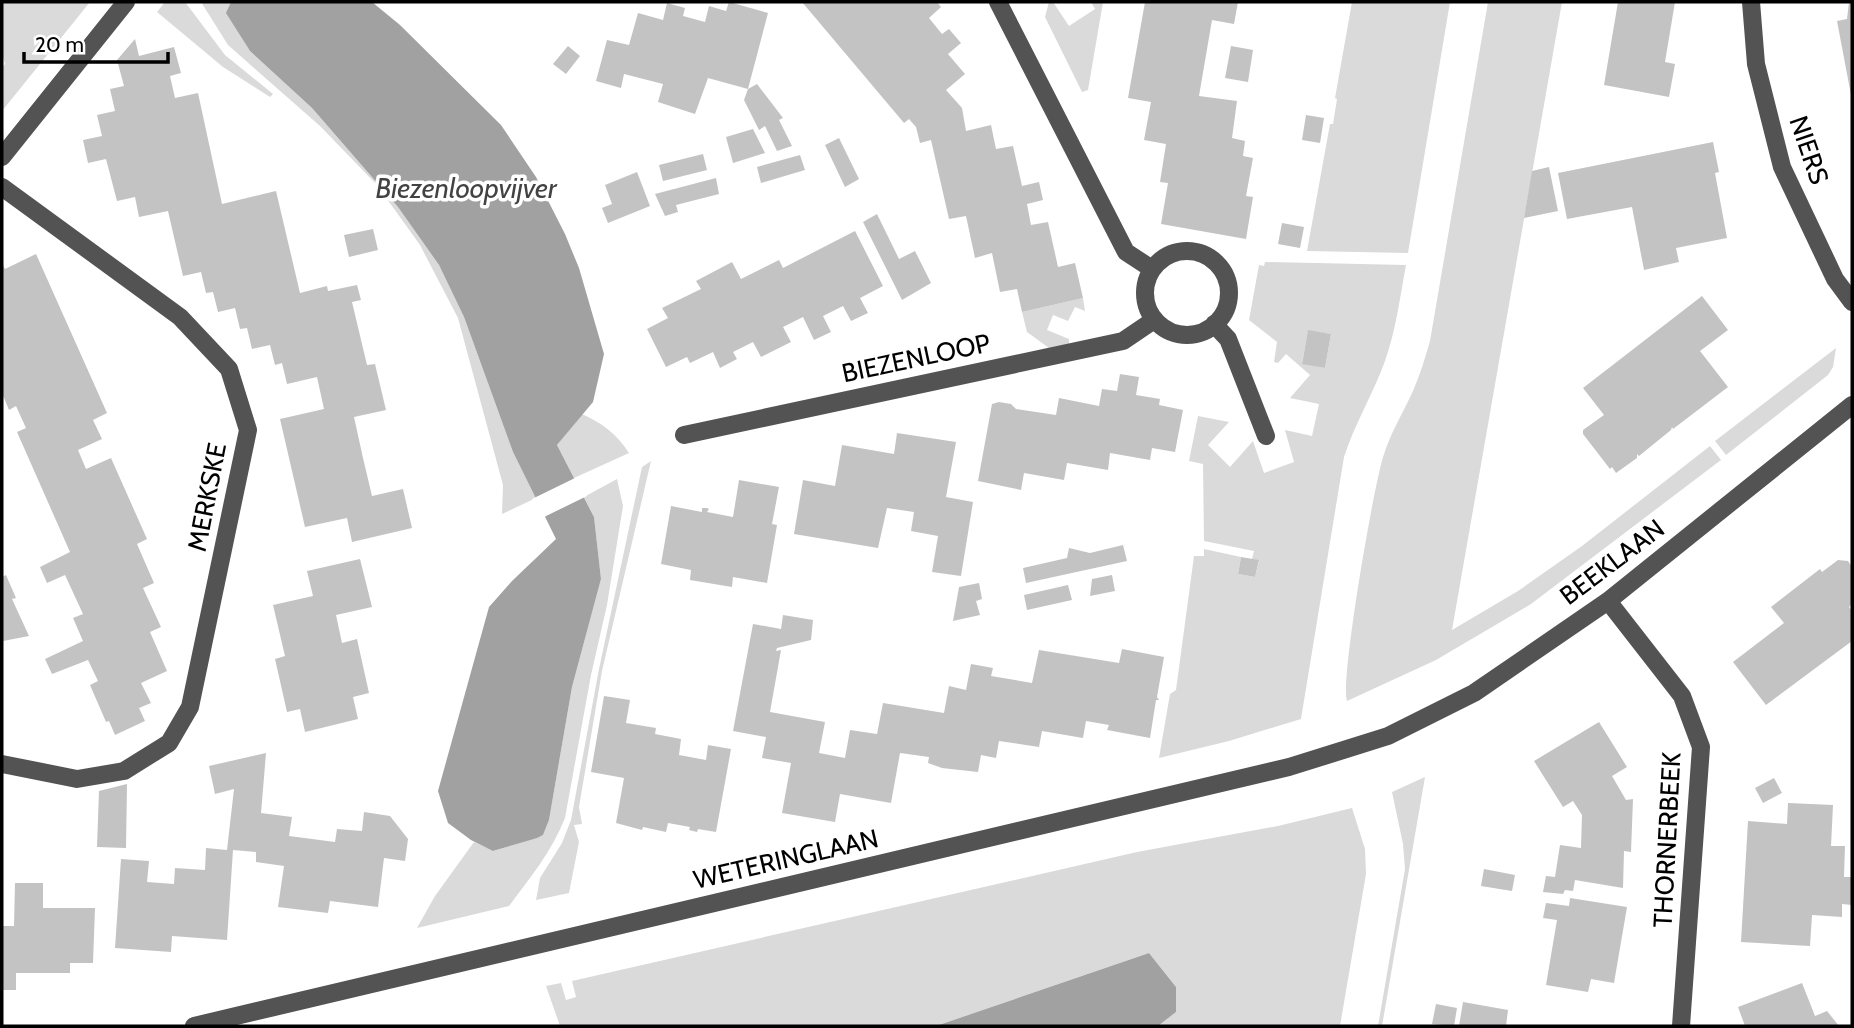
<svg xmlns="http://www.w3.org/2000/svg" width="1854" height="1028" viewBox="0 0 1854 1028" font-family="Cabin,sans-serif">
	<rect width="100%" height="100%" fill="#fff"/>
	<path fill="#dadada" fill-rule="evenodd" d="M2 2H90L2 111V67L5 64 2 53Z
		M165 2H185L225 55 273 94 270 97 223 67 157 12Z
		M201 2H231L227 13 250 51 312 108 398 207 439 265 464 317 513 452 536 498 502 514 503 485 458 318 420 245 377 185 320 126 228 45Z
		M1049 2H1053L1069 26 1095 9 1091 2H1103L1088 90 1082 92 1045 17Z
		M1352 2H1450L1408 253 1307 251 1330 124H1333L1337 99 1335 98Z
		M1488 2H1562L1452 630 1518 591 1582 546 1710 446 1721 460 1531 604 1436 660 1347 701C1340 680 1374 483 1384 454 1391 432 1403 413 1413 391 1420 375 1425 358 1430 341Z
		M1265 262 1406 265C1400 297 1396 330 1385 361 1373 394 1355 423 1344 457L1301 719 1229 741 1159 758 1170 694 1176 690 1194 556H1204V549L1241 557 1238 574 1255 577 1259 561 1252 559 1254 551 1204 541 1203 464 1189 461 1198 416 1229 422 1208 445 1230 467 1253 441 1264 473 1294 462 1285 430 1312 436 1319 404 1290 398 1310 375 1286 354 1278 363 1274 362 1277 342 1249 320 1259 265 1264 266ZM1308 331 1331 334 1325 368 1302 363Z
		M1083 298 1085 311 1075 307 1068 321 1053 315 1047 330 1069 339V344L1049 348 1027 332 1022 312Z
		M1836 348 1833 367 1828 375 1726 455 1715 441Z
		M582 414C602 423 617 434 629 453L574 478 557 445Z
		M651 461 602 671 579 807 582 824 574 825 579 842 569 893 536 900 540 878 562 843 571 820 599 669 642 467Z
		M617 479 623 506 607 605 591 675 565 818C552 851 530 878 509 906L417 928 435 896 474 842 494 851 543 835 549 820 572 687 601 579 594 517 584 497Z
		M1425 777 1382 1026H1378L1405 869 1403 844 1392 792Z
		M1352 808 1365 849 1366 874 1340 1026H1158L1176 1012V987L1149 953 936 1026H560L546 986 561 983 566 1000 576 997 572 981 1137 852 1278 826Z"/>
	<path fill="#a1a1a1" d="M231 2H372L400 25 501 125 536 177 565 234 579 268 604 354 593 402 557 445 594 517 601 579 572 687 549 820 543 835 537 838 493 851 471 840 448 823 438 791 489 607 512 581 556 539 513 452 464 317 439 265 398 207 312 108 250 51 226 13Z
		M1149 953 1176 987V1012L1158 1026H936Z"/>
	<path fill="#fff" d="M577 477 587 496 542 518 532 499Z"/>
	<path fill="#c3c3c3" d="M729 2 768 13 748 89 708 78 695 114 658 102 663 84 624 74 621 88 596 81 607 40 629 45 638 13 663 20 667 3 685 8 683 16 705 22 709 6 726 11Z
		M802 2H937L941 7 929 18 942 34 949 29 961 43 948 54 965 74 946 90 962 108 966 131 991 125 996 149 1013 146 1022 186 1039 182 1043 200 1027 204 1031 225 1048 222 1058 267 1075 263 1083 298 1022 312 1017 289 1000 292 992 253 975 258 966 216 949 219 931 140 920 143 916 127 909 119 904 123Z
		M1145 2H1238L1234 24 1212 20 1199 96 1237 101 1232 138 1245 141 1243 156 1253 158 1246 196 1253 197 1246 239 1161 224 1168 183 1160 182 1166 144 1144 140 1151 102 1128 98Z
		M1618 2H1675L1665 62 1675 64 1669 97 1604 85Z
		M1849 2H1852L1851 95 1837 21 1847 19Z
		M135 39 139 56 174 47 181 73 170 76 175 98 198 93 222 204 276 191 300 293 327 286 328 291 357 285 361 300 352 302 367 365 375 364 386 410 354 417 363 458 372 496 403 489 412 528 352 542 347 518 305 527 280 419 324 409 317 377 287 384 282 363 275 365 270 345 252 349 247 328 240 329 235 308 218 312 213 292 206 293 201 272 183 276 168 211 139 217 135 197 117 201 106 159 88 163 83 140 102 136 97 115 115 111 110 89 124 86 117 60Z
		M568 46 580 56 566 74 553 64Z
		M1231 46 1253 50 1248 82 1225 78Z
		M757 84 783 118 779 120 792 146 777 151 765 126 759 130 744 100 748 89Z
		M1306 115 1324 118 1320 143 1302 140Z
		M753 129 765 153 733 163 726 137Z
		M839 138 859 179 845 187 825 145Z
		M1713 142 1719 172 1715 173 1727 238 1676 248 1679 262 1644 270 1632 207 1567 219 1558 173Z
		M703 154 707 170 663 181 659 165Z
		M800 155 805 170 761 183 757 167Z
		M1549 167 1558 211 1524 218 1532 171Z
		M637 172 650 206 608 223 602 208 612 204 605 185Z
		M716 178 719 194 676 205 678 212 665 216 655 194Z
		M877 214 899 259 915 251 931 283 902 300 863 222Z
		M1282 223 1304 227 1300 248 1278 244Z
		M373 229 378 250 349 257 344 235Z
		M855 231 883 286 860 298 868 313 851 321 843 306 823 316 831 332 814 340 803 317 783 327 791 342 761 357 753 342 733 352 737 359 720 368 713 352 690 363 687 357 666 367 647 329 668 318 662 308 701 289 696 281 732 262 741 279 779 260 783 268Z
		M36 254 107 413 93 420 102 439 78 450 86 469 111 458 147 539 137 544 154 583 143 588 161 627 150 632 167 671 141 683 151 703 139 708 145 721 115 735 109 721 106 722 90 685 98 681 88 660 52 674 45 659 83 641 73 618 83 614 65 575 47 583 40 567 70 552 17 432 26 428 16 406 9 410 2 393V263L5 269Z
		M1702 296 1728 330 1700 351 1728 387 1673 429 1672 427 1671 430 1639 456 1637 454V458L1616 473 1612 467 1610 469 1583 434V430L1604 415 1583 388Z
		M1308 330 1331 334 1325 368 1302 364Z
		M1120 374 1139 377 1136 395 1160 399 1159 405 1183 410 1175 452 1152 448 1150 460 1110 453 1108 470 1067 463 1064 480 1024 473 1021 490 978 481 992 404 999 402 1011 404 1016 409 1056 415 1059 398 1099 406 1102 389 1117 391Z
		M897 433 956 442 946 497 973 502 961 576 932 572 938 536 911 531 914 512 887 508 878 548 794 534 803 480 835 486 842 445 894 454Z
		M739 480 779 487 772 524 777 525 767 583 733 577 732 587 690 580 691 570 661 564 671 506 702 512V508H707L709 509 707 512 733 517Z
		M1123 545 1127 561 1026 583 1023 568 1067 558 1069 548 1090 553Z
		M1241 557 1259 560 1255 577 1238 574Z
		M360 559 372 607 336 615 342 643 357 639 369 693 353 697 358 719 305 732 300 709 287 712 275 659 285 656 273 605 313 596 307 571Z
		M1838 560 1848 561 1852 567V604L1849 607 1852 611V641L1766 705 1733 662 1784 623 1771 607 1820 569 1822 572Z
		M6 575 16 598 12 599 29 636 3 641 2 577Z
		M1112 575 1115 591 1090 596 1092 579Z
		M979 583 982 599 976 601 980 615 953 621 959 587Z
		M1068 585 1072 600 1027 610 1024 595Z
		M783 615 813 620 811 640 777 648 776 651 781 650 770 712 825 722 819 753 845 758 850 730 877 734 883 703 944 713 949 686 966 690 971 664 993 668 991 676 1032 683 1039 650 1119 663 1122 649 1164 657 1157 697 1159 700H1156L1150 738 1107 730 1109 725 1086 721 1083 738 1042 731 1039 747 999 741 996 758 981 755 978 772 942 768 928 763 929 757 900 753 891 803 840 794 835 822 782 813 791 763 762 758 766 737 733 731 753 624 781 629Z
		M604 696 630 700 626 723 656 728 655 734 681 739 679 755 706 760 708 745 731 749 716 832 698 829 697 832 689 830 690 827 668 823 666 832 643 827 642 830 616 823 624 778 591 772Z
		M1599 722 1627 767 1612 776 1626 800 1633 799 1631 852 1624 851 1623 888 1575 880 1573 891 1565 890 1563 894 1543 892 1546 876 1555 877 1560 845 1581 848 1582 815 1573 801 1563 807 1534 761Z
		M266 753 261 813 292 817 289 836 335 842 337 829 362 831 364 812 390 816 408 839 405 861 384 858 378 907 330 901 328 913 278 907 284 866 256 862V852L233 850 227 940 172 936 171 952 115 948 121 859 149 861 147 882 174 884 175 868 205 870 206 848 227 850 234 789 215 794 209 766Z
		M1774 778 1782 793 1763 803 1755 788Z
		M127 784 126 848 97 847 99 791Z
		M1788 803 1833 805 1831 846H1845L1844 877H1852V905L1842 904V917L1812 915 1810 946 1741 942 1748 821 1787 824Z
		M1484 869 1515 875 1512 891 1481 886Z
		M15 883H43V908H95L93 963H70V973H16V990H2V926H14Z
		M1570 898 1627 907 1614 983 1591 979 1588 992 1546 985 1557 920 1543 918 1546 903 1569 906Z
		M1802 983 1815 1016 1827 1011 1839 1026H1745L1738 1007Z
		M1463 1002 1508 1010 1506 1026H1459Z
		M1436 1004 1457 1008 1454 1026 1432 1024Z"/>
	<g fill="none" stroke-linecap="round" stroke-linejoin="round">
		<path stroke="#535353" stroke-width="18" d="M998 2 1126 252 1152 269
			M1751 2 1756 64 1782 167 1835 279 1852 302
			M2 157 126 2
			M2 187 180 317 229 369 248 430 190 707 169 743 124 771 77 779 2 764
			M1145 293a42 42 0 1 1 84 0a42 42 0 1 1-84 0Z
			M1214 324 1228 339 1266 436
			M684 435 1123 341 1154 320
			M1608 601 1682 696 1701 747 1681 1026
			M194 1026 1289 767 1388 736 1474 693 1608 601 1852 405"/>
	</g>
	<g text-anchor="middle" stroke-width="7" stroke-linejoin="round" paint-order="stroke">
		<g font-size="26" fill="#000" stroke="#fff">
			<text transform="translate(1809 150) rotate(71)" y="9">NIERS</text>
			<text transform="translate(916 358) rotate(-12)" y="9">BIEZENLOOP</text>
			<text transform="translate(207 497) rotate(-79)" y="9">MERKSKE</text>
			<text transform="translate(1612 562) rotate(-37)" y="9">BEEKLAAN</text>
			<text transform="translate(1667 840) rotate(-87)" y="9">THORNERBEEK</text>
			<text transform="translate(786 859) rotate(-13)" y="9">WETERINGLAAN</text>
		</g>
		<g font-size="28" font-style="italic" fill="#424242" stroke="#fff">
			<text x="466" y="198">Biezenloopvijver</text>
		</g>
	</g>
	<rect width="1854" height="1028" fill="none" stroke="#000000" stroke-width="7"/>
	<path d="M24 52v10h144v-10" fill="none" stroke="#000000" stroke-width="3.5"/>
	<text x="35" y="52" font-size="21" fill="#000000" stroke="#ffffff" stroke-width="5" paint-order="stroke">20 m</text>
</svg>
